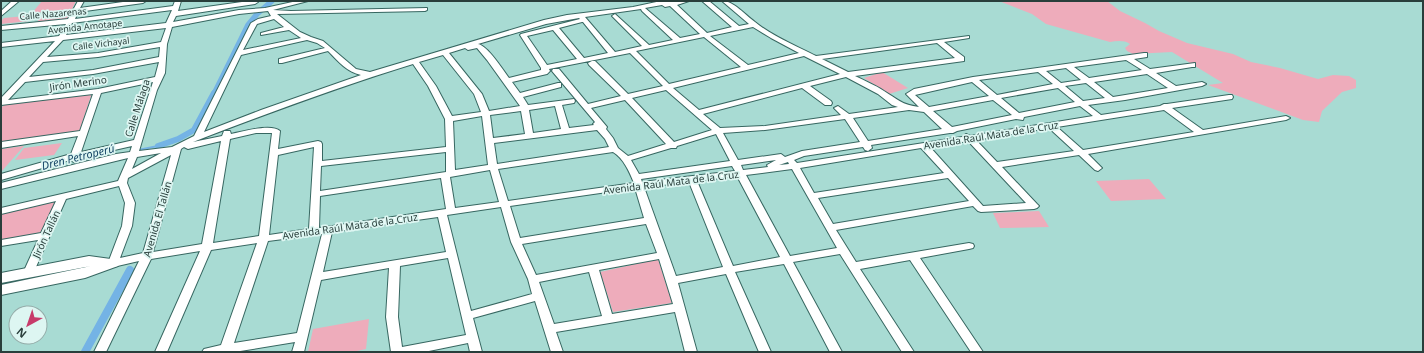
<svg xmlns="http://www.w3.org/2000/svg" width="1424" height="353" viewBox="0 0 1424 353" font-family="'Noto Sans',sans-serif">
	<rect width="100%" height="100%" fill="#a8dbd3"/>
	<path fill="#eeacbb" d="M42 1H76L67 19 37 22 45 12 32 13Z
		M999 1H1107L1120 11 1145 23 1159 31 1187 43 1233 54 1251 62 1280 68 1318 79 1333 75 1349 76 1356 80V88L1342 92 1322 111 1319 122 1303 120 1208 85 1223 83 1172 52 1133 54 1127 51 1125 48 1130 44C1124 40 1117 41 1110 42L1046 24 1032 14Z
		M36 15 30 21 1 24V21L4 18Z
		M882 72 908 88 889 94 864 78Z
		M92 93 79 132 1 143V108L4 105Z
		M62 143 54 155 15 160 24 148Z
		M23 146H24L1 172V149Z
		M1149 179 1166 199 1111 201 1096 181Z
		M57 199 40 234 1 241V213Z
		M1039 211 1049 227 1000 228 993 213Z
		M658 259 672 303 613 312 600 272Z
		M369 319 366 349 352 352H308L313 329Z"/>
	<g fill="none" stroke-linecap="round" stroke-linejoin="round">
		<path stroke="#74b3e5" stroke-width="2" d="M138 150 158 146"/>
		<path stroke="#74b3e5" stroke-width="5.5" d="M214 94 248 25 257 14 272 1"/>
		<path stroke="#74b3e5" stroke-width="6" d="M158 146 178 139 194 130 214 93"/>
		<path stroke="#74b3e5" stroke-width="8" d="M85 352 130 270"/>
		<defs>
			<path id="minor" d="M12 1H19L1 16V11Z
				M78 1H84L80 8 130 1H146L143 3 78 12 75 19 173 6 175 1H181L178 11 249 1 258 2 255 4 176 16 173 22 239 10 265 8 297 1H308L273 10 291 11 427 8V10L425 11 277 14 300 32 311 37 323 41 356 69 370 72 544 20 567 15 633 7 661 1H689L677 5 707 33 732 27 702 1H709L739 26 749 24 722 1C734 1 745 15 755 22 773 37 797 46 816 56L969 36V38L944 42 964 57V61L855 76C865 81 875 85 884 91 897 99 902 105 919 107L906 94 914 89 973 77 1144 53H1147V57L1134 59 1150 69 1195 63V67H1192L1156 73 1176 86 1202 82 1206 84 1202 86 1125 100 1088 105 1101 115 1160 106 1164 104H1167L1229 95H1232L1233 97 1232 99 1172 108 1203 130 1286 116 1290 118 1286 120 1088 154 1102 168 1098 171 1095 170 1079 155 1002 167 1037 204 1039 206 1037 208 1034 209 981 212 978 211 973 206 836 230 856 262 969 243 973 244 974 246 973 248 969 249 920 258 983 352H971L910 260 860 269 914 352H902L840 254 793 262 842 352H830L784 264 735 272 771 352H759L726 274 678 283 697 352H685L675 312 556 332 563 352H551L535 301 473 318 482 352H470L468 343 424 352H391L386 317 389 268 321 280 304 352H292L295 342 234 352H202L204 349 221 345 257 243 211 250 167 352H155L200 251 151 259 106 352H94L139 261 113 267 109 265 108 263 122 226 125 203 119 186 66 199 32 276H24L23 273 38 240 1 246V240L41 233 56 201 1 214V208L118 181 128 158 1 189V183L116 154 130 152 132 146 79 158 77 161 74 162 70 160 1 180V174L71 154 78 136 1 148V142L80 131 93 94 1 105V98L55 41 1 47V43L59 36 66 24 1 30V26L68 19ZM662 5 665 7 670 6 700 34 680 38 645 8ZM641 9 642 11 673 40 649 45 615 14 612 16 642 46 615 52 585 17ZM172 10 166 23 66 35 72 23ZM268 11 271 16 258 19 251 23 194 136 172 147 139 151 157 90 165 73 167 44 172 27 239 14ZM579 18 580 19 521 34 520 35 541 68V70L509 78C503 70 488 46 478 44L546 24ZM274 19 284 27 261 33V35L289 30 301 38 243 50 257 24ZM582 22H583L608 53 584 58 559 28ZM753 27 771 38 799 53 748 65 710 36ZM166 28 161 42 98 53 47 57 63 40ZM553 30 577 59 547 65 527 36ZM704 37 741 67 669 84 636 51ZM307 40 317 43 325 48 279 59V63H282L328 51C339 62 347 72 361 75L261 110 204 132 241 55ZM937 43 955 58 848 72 822 59ZM160 47 159 57 93 70 29 77 43 62 98 57ZM465 48 468 50 477 48 487 60 520 106 489 111 482 94 449 53ZM630 53 663 86 628 94 595 61H592L588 63 589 65 621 96 588 104 559 69H553L552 71 595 122 593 124 594 125 569 128 562 105 574 103 575 101 574 99 528 105 523 97 561 87V83H558L520 93 512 82 547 74 550 71 549 69ZM443 55 474 94 481 112 452 116 436 86 419 62ZM804 56 840 74 699 110 673 88ZM1126 60 1142 70 1089 78 1074 67ZM159 62 155 77 98 89 8 100 25 82 93 74ZM413 64 428 86 445 119 446 147 322 161V144L321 142 318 141 278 149 280 131C271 123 242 132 231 134L230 131H224L222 136 193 142C266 114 338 87 413 64ZM1066 68 1081 80 1061 83 1046 71ZM1038 72 1053 84 997 95 979 80ZM1147 74 1168 88 1113 97 1094 82ZM846 77 878 94 892 105 898 107 849 114 838 106 834 108 841 115 765 126 720 128 703 114 802 88 825 105H831L832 103 831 101 810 86ZM153 82 134 140 81 152 101 93ZM972 82 989 96 929 107 915 95ZM1086 83 1105 98 1083 101 1065 86ZM1058 88 1075 102 1019 113 1001 98ZM666 90 712 130 674 142 632 98ZM625 100 666 144 628 156 618 148 613 138 606 129 607 127 591 108ZM993 100 1012 115 952 127 933 111ZM555 106 561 129 533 133 529 110ZM1080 106 1093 116 970 136 966 134 962 137 797 163 794 160 804 156 863 147 865 150 868 151 872 148 871 145 950 133H953L957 131 1016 119 1023 120 1024 117ZM909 110 924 112 942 129 868 141 853 118ZM1164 110 1194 132 1083 150 1057 127ZM521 111 525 134 493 138 490 115ZM482 116 488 165 455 170 453 121ZM845 119 860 142 802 151 785 157 781 154 738 160 723 133 765 130ZM1049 128 1074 151 997 162 976 140ZM597 130 605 139 609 147 497 164 494 143ZM256 133H272L259 236 213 243 230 139ZM716 134 730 161 639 174 631 160 671 148H676L677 146ZM221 141 202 244 153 252 181 149 184 147 188 149ZM968 141 1026 203 983 206 930 147ZM314 147 309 229 269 235 278 155ZM921 148 944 173 814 193 800 168ZM446 152V172L320 191 321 166ZM613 152C624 159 629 171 634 183L508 201 498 169ZM161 153 132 169 137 157ZM171 155 143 253 120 258 132 226 135 203 127 183 128 178ZM776 160 767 165 768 167 743 170 741 165ZM788 162 789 164 779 165ZM732 166 735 171 642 182 641 179ZM792 169 837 248 790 256 746 175ZM490 170 499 202 455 208 450 177ZM737 176 780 257 733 266 697 181ZM441 178 446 209 319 228 320 196ZM948 178 969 201 833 224 818 198ZM689 182 723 267 676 276 644 187ZM635 188 644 218 520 238 510 206ZM501 207 511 242 528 279 532 294 471 311 447 215ZM438 217 446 252 323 272 332 232ZM646 224 657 253 536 275 522 244ZM322 234 297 333 234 343 268 241ZM448 258 466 335 402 347 398 317 400 266ZM659 259 673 304 612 314 599 270ZM589 272 602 316 554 324 539 282Z"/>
			<path id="major" d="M89 256 118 260 120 263 118 266 85 278 1 295V285L91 266 1 283V273Z"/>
		</defs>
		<use href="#minor" stroke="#376761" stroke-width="2"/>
		<use href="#major" stroke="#376761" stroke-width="2"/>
		<use href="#minor" fill="#fff" fill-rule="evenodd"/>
		<use href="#major" fill="#fff" fill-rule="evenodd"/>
	</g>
	<g text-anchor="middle" stroke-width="3.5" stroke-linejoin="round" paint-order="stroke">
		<g font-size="9" fill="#293e3b" stroke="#ddf6f2">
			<text transform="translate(53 14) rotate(-5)" y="3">Calle Nazarenas</text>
			<text transform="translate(85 27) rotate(-6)" y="3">Avenida Amotape</text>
			<text transform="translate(101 44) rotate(-7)" y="3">Calle Vichayal</text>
		</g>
		<g font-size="10" fill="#293e3b" stroke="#ddf6f2">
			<text transform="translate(78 83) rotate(-8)" y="4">Jirón Merino</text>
			<text transform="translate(137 108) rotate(-72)" y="4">Calle Málaga</text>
			<text transform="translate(991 135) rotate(-9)" y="4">Avenida Raúl Mata de la Cruz</text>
			<text transform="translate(671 182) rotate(-7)" y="4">Avenida Raúl Mata de la Cruz</text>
			<text transform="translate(157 219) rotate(-74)" y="4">Avenida El Tallán</text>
			<text transform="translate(350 226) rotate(-8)" y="4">Avenida Raúl Mata de la Cruz</text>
			<text transform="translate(46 234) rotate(-65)" y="4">Jirón Tallán</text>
		</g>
		<g font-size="11" font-style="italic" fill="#164566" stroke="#ddf6f2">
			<text transform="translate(78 157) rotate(-14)" y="4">Dren Petroperú</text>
		</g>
	</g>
	<rect width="1424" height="353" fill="none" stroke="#293e3b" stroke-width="4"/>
	<g transform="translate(28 325) rotate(220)"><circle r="19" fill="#ddf6f2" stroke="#95aca9"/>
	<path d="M0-3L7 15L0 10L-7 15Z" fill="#c73b6b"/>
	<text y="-6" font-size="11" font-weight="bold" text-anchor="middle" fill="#293e3b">N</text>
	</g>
</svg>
